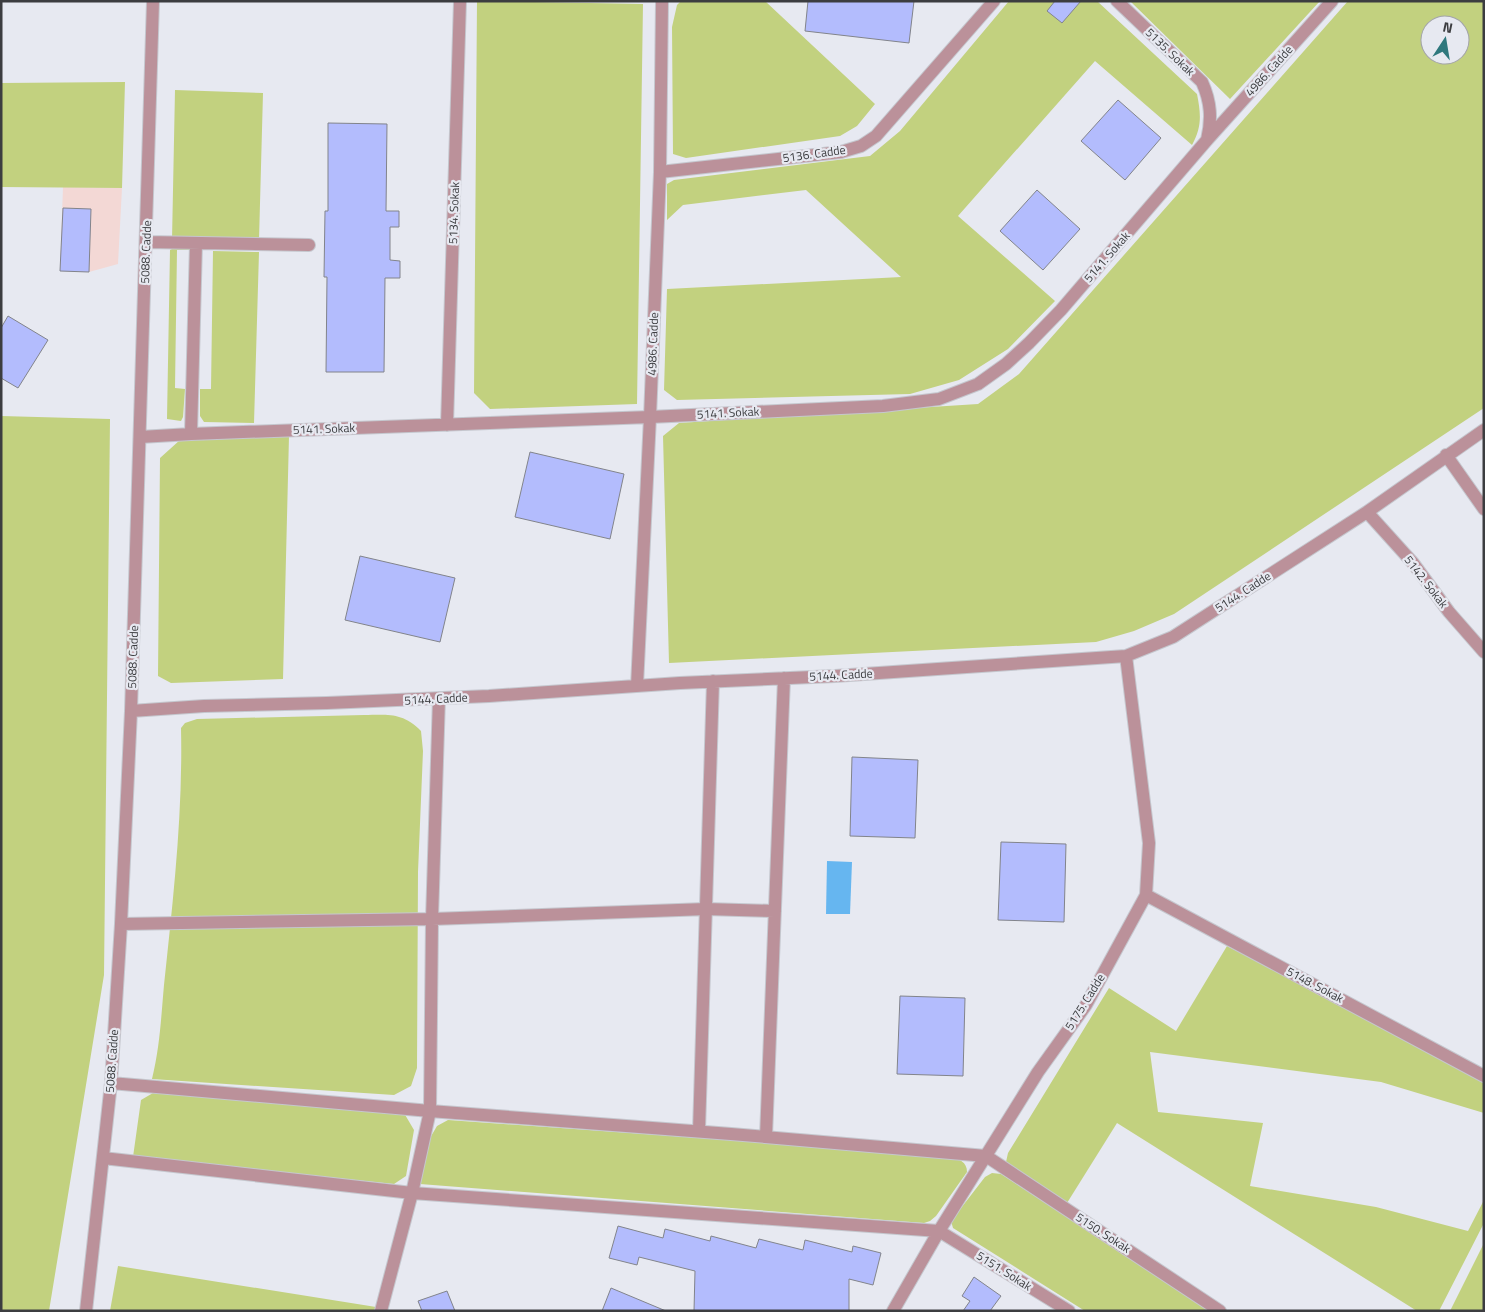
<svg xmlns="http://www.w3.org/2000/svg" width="1485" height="1312" viewBox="0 0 1485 1312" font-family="'Titillium Web',sans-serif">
	<rect width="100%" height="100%" fill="#e7e9f1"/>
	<path fill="#f3d8d5" d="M63 187 122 188 118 264 89 272 60 271Z"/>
	<path fill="#c2d17f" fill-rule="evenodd" d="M477 1 643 4 637 404 490 409 474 393Z
		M681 1H765L875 104 857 126 840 136 686 158 673 154 672 27 677 5Z
		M1009 1H1097L1197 94C1201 114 1202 127 1192 145L1095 61 958 216 1055 301 1008 349 959 380 910 394 677 400 664 390 667 289 901 277 806 190 683 205 667 220V184L674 180 870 156 900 131Z
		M1130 1H1320L1230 99Z
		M1348 1H1484V408L1174 614 1134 631 1096 642 669 663 663 436 679 423 978 404 1019 374ZM1430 25H1460V55H1430Z
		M125 82 122 188 1 187V83Z
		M175 90 263 93 259 240H172Z
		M172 245 190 246V250H177L175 388 185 389 183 417 181 421 167 419 170 250 172 249Z
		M213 251 259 252 254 423 204 422 200 416V389H211Z
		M1 416 110 419 104 975 49 1311H1Z
		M289 436 283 679 171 683 158 676 160 458 180 440Z
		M364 715C388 715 402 712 421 731L423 751 418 872 417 1068 411 1086 394 1095 152 1079C160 1046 161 1018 164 985 173 900 183 814 181 728L185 723 197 719Z
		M1227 946 1484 1078V1113L1381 1082 1150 1052 1158 1112 1263 1123 1250 1186 1376 1207 1468 1231 1484 1200V1223L1439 1311H1417L1117 1123 1067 1203 1006 1162 1008 1153 1109 988 1176 1031Z
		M153 1093 404 1113 414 1130 406 1176 394 1184 133 1157 141 1100Z
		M448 1120 951 1156C959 1159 967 1162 967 1172L936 1216 930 1221 924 1223 420 1184 430 1138 437 1126Z
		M992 1173 1001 1174 1211 1311H1085L953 1228 951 1221 985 1177Z
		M1484 1243V1311H1450Z
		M118 1266 376 1307V1311H110Z"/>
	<path fill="#66b6f0" d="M827 861 852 862 850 914H826Z"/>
	<path fill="#b3bcfd" stroke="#82848b" d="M808 1H914L909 43 805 31Z
		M1055 1H1081L1062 23 1047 11Z
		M1118 100 1161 138 1125 180 1081 141Z
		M328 123 387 124 386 211H399V227H390V260L400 261V278H385L384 372H326L327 277H324L325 211H328Z
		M1037 190 1080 229 1043 270 1000 231Z
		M63 208 91 209 89 272 60 271Z
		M8 316 48 340 18 388 1 378V328Z
		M530 452 624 474 610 539 515 517Z
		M360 556 455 578 440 642 345 620Z
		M852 757 918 760 915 838 850 836Z
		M1001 842 1066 844 1064 922 998 920Z
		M900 996 965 998 963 1076 897 1074Z
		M618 1226 663 1238 665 1229 710 1241 711 1236 756 1248 759 1239 803 1250 805 1240 852 1252 853 1246 881 1253 873 1285 849 1279V1311H694L695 1271 639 1257 637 1265 609 1258Z
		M974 1277 1001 1296 990 1311H963L970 1301 962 1296Z
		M611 1288 666 1311H602Z
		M447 1291 455 1311H422L418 1301Z"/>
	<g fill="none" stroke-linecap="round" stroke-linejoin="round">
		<defs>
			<path id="minor" d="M1117 1 1202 82C1211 102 1212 119 1207 140
				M660 172 841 152 861 146 876 136 994 1
				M146 242 309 245
				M447 425 460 1
				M191 434 196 243
				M140 437 191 434 650 417 883 406 939 399 978 384 1006 364 1029 343 1061 310 1207 140 1332 1
				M1446 455 1484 509
				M1367 512 1413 563 1449 612 1484 652
				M637 686 650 417 660 172 662 1
				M131 711 204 706 327 703 489 696 680 683 835 676 1126 656 1173 637 1367 512 1484 430
				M1146 895 1484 1076
				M121 924 432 919 706 909 775 911
				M111 1083 430 1111 731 1134 986 1156 1220 1311
				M699 1131 713 681
				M766 1137 784 678
				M103 1158 412 1193 939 1231 1069 1311
				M86 1311 111 1083 121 924 131 711 153 1
				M381 1311 412 1193 430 1111 432 919 439 698
				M893 1311 939 1231 1038 1072 1086 1005 1146 895 1149 843 1126 656"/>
		</defs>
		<use href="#minor" stroke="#c5c7ce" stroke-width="14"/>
		<use href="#minor" stroke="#bb919a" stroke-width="12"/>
	</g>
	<g text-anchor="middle" stroke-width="4.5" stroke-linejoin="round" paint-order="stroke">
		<g font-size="12" fill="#3c3d40" stroke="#e7e9f1">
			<text transform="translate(1170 52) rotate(44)" y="4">5135. Sokak</text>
			<text transform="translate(1269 71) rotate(-48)" y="4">4986. Cadde</text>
			<text transform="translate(814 154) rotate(-8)" y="4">5136. Cadde</text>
			<text transform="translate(454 213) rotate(-88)" y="4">5134. Sokak</text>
			<text transform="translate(146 252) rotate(-88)" y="4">5088. Cadde</text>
			<text transform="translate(1107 257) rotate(-49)" y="4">5141. Sokak</text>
			<text transform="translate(653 344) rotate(-88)" y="4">4986. Cadde</text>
			<text transform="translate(728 413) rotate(-3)" y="4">5141. Sokak</text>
			<text transform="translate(324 429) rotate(-2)" y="4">5141. Sokak</text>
			<text transform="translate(1426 582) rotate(52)" y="4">5142. Sokak</text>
			<text transform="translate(1243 592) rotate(-33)" y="4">5144. Cadde</text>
			<text transform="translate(133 657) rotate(-88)" y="4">5088. Cadde</text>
			<text transform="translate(841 675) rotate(-3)" y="4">5144. Cadde</text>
			<text transform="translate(436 699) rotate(-3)" y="4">5144. Cadde</text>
			<text transform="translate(1315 985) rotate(28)" y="4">5148. Sokak</text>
			<text transform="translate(1085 1002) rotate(-58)" y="4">5175. Cadde</text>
			<text transform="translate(112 1061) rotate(-86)" y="4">5088. Cadde</text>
			<text transform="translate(1103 1233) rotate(33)" y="4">5150. Sokak</text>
			<text transform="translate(1004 1271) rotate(32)" y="4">5151. Sokak</text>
		</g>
	</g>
	<rect width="1485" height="1312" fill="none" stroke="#3c3d40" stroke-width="5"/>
	<g transform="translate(1445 40) rotate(12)"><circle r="24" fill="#e7e9f1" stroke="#a3a4aa"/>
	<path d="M0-4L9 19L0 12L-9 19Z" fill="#2f787d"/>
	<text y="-8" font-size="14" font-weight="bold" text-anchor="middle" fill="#3c3d40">N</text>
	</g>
</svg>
